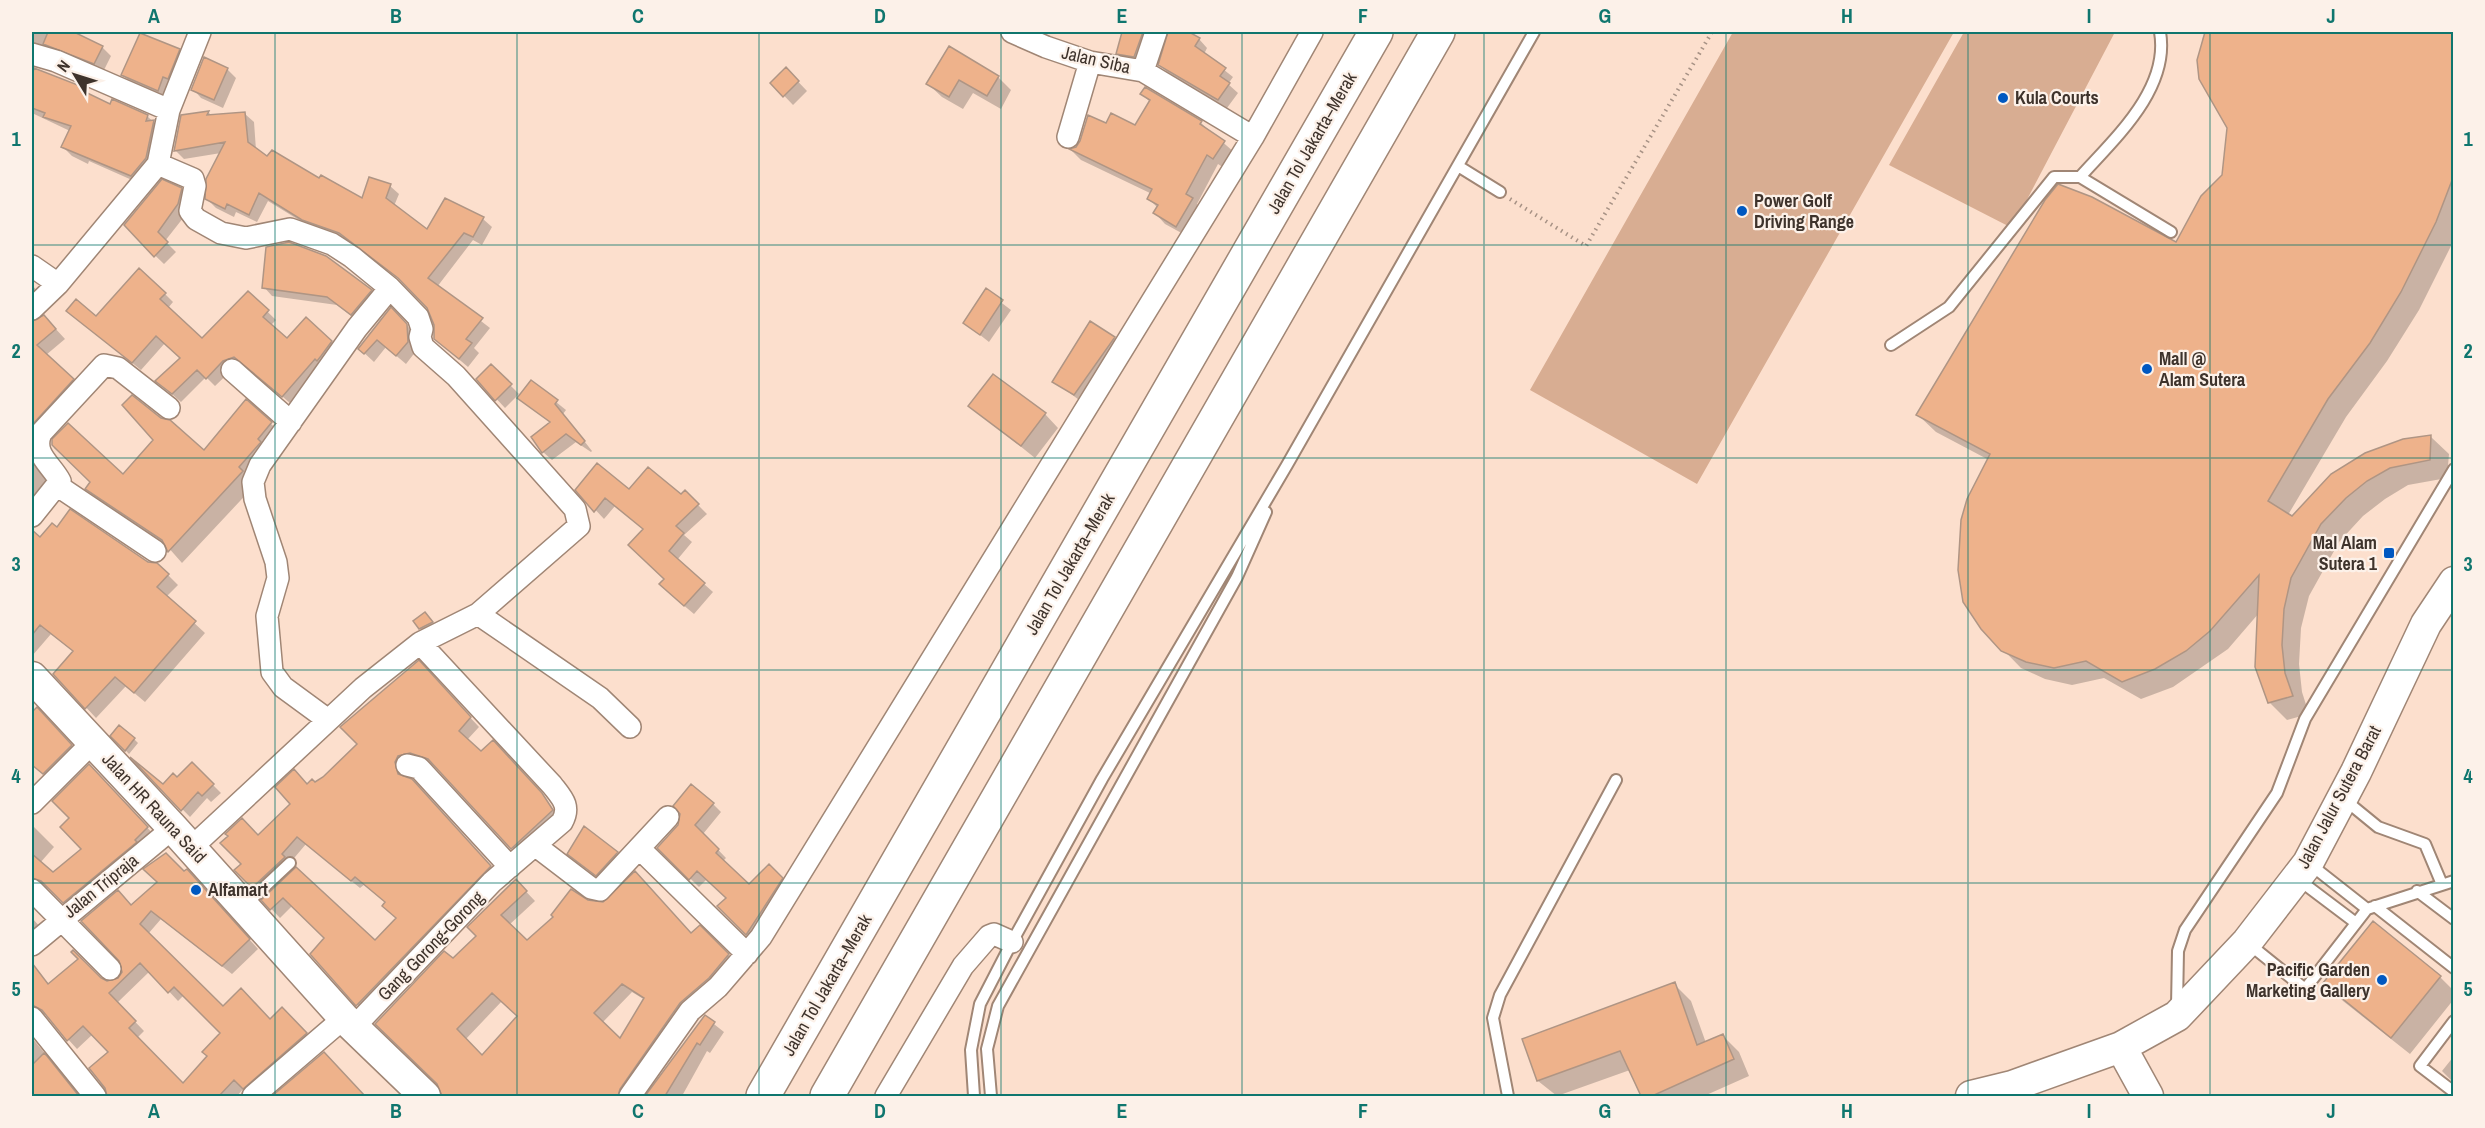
<svg xmlns="http://www.w3.org/2000/svg" width="2485" height="1128" viewBox="0 0 2485 1128" font-family="'Archivo Narrow',sans-serif">
	<rect width="100%" height="100%" fill="#fcdfcd"/>
	<path fill="#d8ad92" d="M1733 32H1954L1697 484 1530 390Z
		M1964 32H2115L2012 228 1889 165Z"/>
	<path fill="#0003" fill-rule="evenodd" d="M32 32H77L76 34 102 47 111 56 103 72 32 54Z
		M1123 32H1156L1143 64 1126 62 1118 53Z
		M1170 32H1186L1199 39 1207 48 1204 54 1233 77 1228 84 1238 93 1227 108 1169 74 1160 65Z
		M2208 32H2454V240L2419 310 2387 361 2346 417 2288 515 2292 518 2431 437 2449 454 2447 478 2408 485 2385 499 2363 516 2339 542 2309 596 2301 628 2299 664 2302 692 2309 714 2287 720 2269 702 2259 613 2228 649 2173 687 2141 699 2104 678 2072 685 2045 679 2021 668 1982 628 1989 460 1936 432 1918 415 2176 244 2224 175 2228 127 2198 60 2203 37Z
		M949 48 998 77 1011 90 1001 109 973 93 963 109 942 97 928 84Z
		M179 50 188 58 166 99 132 84 123 75Z
		M32 69 82 88 91 97 111 106 147 116 162 130 141 184 89 161 88 164 72 156 63 147 70 131 32 113Z
		M227 69 236 78 223 108 201 98 193 89Z
		M786 69 807 91 793 105 772 83Z
		M1145 89 1201 123 1235 153 1224 168 1218 164 1197 204 1203 210 1187 236 1165 224 1155 213 1158 208 1149 199 1152 194 1081 160 1071 150 1107 125 1136 126 1150 102 1142 94Z
		M208 112 212 116 245 114 254 122 256 150 267 158 363 200 390 186 399 194 394 206 427 231 445 200 483 219 492 227 482 245 473 240 437 287 490 328 474 348 479 353 468 367 435 339 436 325 428 307 408 286 349 242 312 228 268 201 257 222 236 212 234 217 216 208 207 199 221 153 184 159 175 150 182 117Z
		M181 189 190 198 187 213 165 241 176 252 164 264 136 237Z
		M32 285 44 299 32 314Z
		M264 287 371 291 380 299 360 323 337 305 272 296Z
		M986 291 1011 310 989 342 965 323Z
		M165 294 173 302 168 308 202 340 249 294 276 320 271 325 288 340 331 342 339 350 291 404 250 368 237 365 215 386 206 377 181 402 157 381 181 358 165 343 141 370 68 311 96 318Z
		M391 309 415 334 416 351 406 364 386 347 374 362 360 349Z
		M32 323 54 327 65 339 46 355 83 390 39 439 36 462 46 481 32 501Z
		M1114 338 1122 347 1083 403 1054 381Z
		M491 366 519 394 505 408 478 379Z
		M531 382 566 410 563 414 592 451 591 452 576 442 552 460 543 452 551 423 519 398Z
		M246 401 284 436 255 485 182 563 167 546 100 502 87 489 92 483 54 448 53 443 123 476 204 453Z
		M970 406 1045 414 1058 428 1035 458Z
		M577 490 630 491 681 496 685 492 707 514 684 535 692 542 677 560 713 592 694 614 669 593 644 530 615 506 604 519Z
		M57 529 147 563 168 575 178 585 166 597 205 633 145 702 126 686 96 718 55 674 74 652 51 634 32 656V536L33 533 41 539Z
		M429 618 435 627 424 632 420 628Z
		M427 671 479 727 467 740 482 753 501 751 560 817 521 857 438 767 420 761 403 772 404 778 421 790 499 875 366 1014 312 954 326 938 293 905 280 918 263 900 296 869 375 942 398 919 387 903 365 884 360 888 306 844 262 896 236 870 258 837 292 804 308 785 324 778 359 744Z
		M37 709 79 754 52 781 32 765V714Z
		M112 736 134 739 138 743 129 754Z
		M192 764 221 793 211 802 207 798 190 817 149 775 163 786 177 779Z
		M98 775 156 837 73 911 52 890 40 886 32 879V825L54 847 40 863 53 874 83 849 71 818Z
		M713 804 721 812 703 834 726 858 723 861 749 886 769 866 790 887 755 942 719 906 728 898 707 879 699 887 659 848Z
		M584 828 630 867 610 888 569 853Z
		M184 873 196 880 258 949 232 974 161 919 148 934 223 1008 271 1021 282 1009 315 1043 253 1096 244 1088 237 1096H108L91 1069 110 1052 93 1034 77 1049 46 1015 39 1014 32 1020V973L35 970 50 985 101 980 107 983 119 980 124 972 131 906ZM150 971 178 1001 184 995 222 1033 209 1056 183 1085 137 1038 144 1031 117 1003Z
		M516 881 535 901 509 925 527 942 587 902 692 935 700 928 738 965 630 1096H443L453 960 478 937ZM632 992 645 1000 620 1040 602 1023ZM502 1001 518 1016 482 1057 465 1040Z
		M32 918 42 929 32 940Z
		M2440 977 2454 991V999L2410 1054 2343 1001 2325 983Z
		M1674 984 1691 1001 1706 1043 1722 1035 1739 1052 1749 1076 1704 1096H1642L1630 1070 1557 1096 1538 1081 1523 1039Z
		M705 1017 724 1032 710 1053 707 1051 682 1096H646Z
		M32 1038 81 1096H32Z
		M324 1054 364 1096H274Z
		M2454 1056V1083L2442 1071Z"/>
	<path fill="#eeb28b" stroke="#af9584" stroke-width="1.5" fill-rule="evenodd" d="M48 32H74L103 46 94 64 43 44Z
		M1122 32H1143L1134 57 1116 54Z
		M1168 32H1189L1200 38 1195 46 1226 68 1220 76 1230 83 1218 100 1158 65Z
		M2205 32H2454V175L2436 222 2401 292 2370 343 2328 399 2268 501 2292 516 2331 474 2365 453 2403 439 2431 435 2430 460 2390 468 2367 481 2346 498 2321 524 2291 578 2284 609 2282 645 2285 673 2293 696 2268 703 2255 667 2259 575 2210 631 2186 651 2155 669 2122 682 2086 661 2054 668 2026 662 2001 651 1981 629 1963 602 1958 570 1961 520 1967 499 1990 454 1916 415 2045 200 2058 184 2092 197 2176 242 2201 196 2222 175 2227 128 2199 79 2197 60Z
		M140 33 180 49 168 79 163 77 158 91 121 75Z
		M949 46 999 76 987 96 959 80 949 97 926 84Z
		M204 57 228 68 214 100 191 90Z
		M786 67 799 81 783 97 770 83Z
		M34 68 83 87 81 90 110 104 112 99 148 115 146 121 154 120 146 158 131 176 61 147 71 126 43 117 45 113 32 108V76Z
		M1145 87 1202 121 1200 124 1225 141 1213 159 1207 155 1186 194 1193 198 1176 227 1153 213 1158 205 1147 199 1152 189 1069 149 1076 147 1080 141 1088 115 1106 123 1111 113 1135 125 1150 100 1140 94Z
		M209 111 207 115 245 112 248 142 267 156 272 150 319 178 321 175 362 198 369 177 391 184 386 198 427 229 445 198 484 217 473 237 464 233 428 278 483 318 466 339 472 343 459 359 434 339V325L427 308 398 278 339 233 302 220 259 193 249 215 227 204 225 209 205 199 206 179 225 142 174 151 181 115Z
		M162 179 182 188 178 204 158 232 168 242 154 257 124 225Z
		M289 242 326 256 372 290 351 315 327 297 262 288 266 247Z
		M139 268 166 293 160 299 202 338 248 291 269 310 263 317 287 338 306 317 332 341 321 356 317 361 315 359 282 397 234 357 223 361 206 379 197 370 172 394 155 381 180 358 156 336 132 363 66 311 76 299 96 316Z
		M986 288 1003 300 980 335 963 323Z
		M391 307 407 324 408 342 396 356 377 340 364 354 358 349Z
		M44 315 56 329 37 345 74 379 32 425V321Z
		M1090 321 1115 337 1074 395 1052 382Z
		M491 364 512 384 495 401 476 379Z
		M993 374 1046 413 1021 446 968 406Z
		M531 380 558 400 555 404 585 441 581 445 566 434 542 453 531 437 550 422 517 398Z
		M132 395 161 418 170 420 204 450 246 399 272 422 258 439 261 442 239 467 243 471 168 552 162 540 85 489 90 482 52 445V439L68 423 123 474 153 440 122 405Z
		M597 463 629 489 648 467 681 494 685 490 699 504 676 526 684 533 669 551 705 583 684 606 659 584 664 579 628 545 643 529 605 498 594 512 575 490Z
		M70 509 148 562 157 563 169 574 157 587 196 621 134 693 115 677 85 709 53 674 73 651 40 625 32 635V530L40 537 52 523 57 527Z
		M425 612 433 622 419 629 413 621Z
		M419 660 471 717 459 731 481 751 493 740 542 793 553 810 511 849 428 759 410 753 398 756 395 762 398 774 412 779 491 866 356 1006 310 954 324 938 283 898 270 910 261 900 296 867 375 940 396 918 382 906 385 902 355 877 351 881 297 837 282 854 285 857 252 888 234 870 241 864 220 843 228 836 225 834 242 818 258 835 290 804 275 787 294 769 307 784 312 779 315 782 323 777 357 744 340 727Z
		M37 707 72 745 43 774 32 765V712Z
		M119 725 135 738 125 751 110 736Z
		M130 757 163 784 173 773 177 777 192 762 214 784 202 796 198 792 181 811Z
		M89 764 148 827 135 840 137 842 63 903 41 881 32 878V854L53 872 81 849 60 827 69 818 52 801Z
		M691 784 714 803 695 825 719 849 716 853 749 884 769 864 783 878 746 935 717 906 726 898 697 871 689 880 657 848 678 825 680 814 673 806Z
		M584 826 618 852 596 876 567 854Z
		M166 853 184 871 187 869 250 939 222 966 151 911 140 924 223 1006 241 988 270 1019 282 1007 307 1033 243 1089 234 1080 219 1096H107L105 1088 89 1068 108 1052 83 1026 67 1041 42 1010 32 1005V963L48 984 78 959 71 952 73 950 101 978 107 981 118 978 122 972 119 961 81 921 118 890 131 905 157 882 143 869ZM140 963 168 993 174 987 220 1033 202 1052 207 1056 183 1083 129 1028 136 1021 109 993Z
		M635 871 691 933 700 925 729 954 709 978 680 1003 620 1089 618 1096H442L437 1084 375 1024 444 951 453 958 476 936 467 927 516 879 527 891 501 915 527 940 553 917 551 915 571 889 588 900 603 902ZM622 984 644 998 620 1038 594 1013ZM492 993 517 1016 482 1055 457 1029Z
		M2373 921 2441 976 2391 1038 2323 983Z
		M1675 982 1697 1045 1723 1034 1734 1059 1652 1096H1641L1620 1051 1537 1081 1522 1039Z
		M705 1015 715 1022 700 1045 697 1043 665 1096H645Z
		M324 1052 365 1096H272Z
		M44 1053 47 1056 79 1096H32V1065Z"/>
	<g fill="none" stroke-linecap="round" stroke-linejoin="round">
		<defs>
			<path id="lane" d="M1458 166 1500 192
				M2080 177 2171 232
				M1891 345 1949 307 2054 177H2080C2115 138 2170 89 2160 32
				M2345 800 2378 827 2425 844 2441 882
				M2311 865 2367 909
				M2299 880 2356 923
				M2417 891 2454 919
				M246 904 290 863
				M2375 906 2454 968
				M2249 944 2305 989 2367 909 2454 881
				M2177 1006 2178 951 2185 930 2277 793 2305 719 2454 469
				M2454 1021 2420 1066 2454 1092
				M974 1096 971 1050 980 1004 1012 942 1102 779 1287 465 1534 32
				M991 1096 987 1049 998 1006 1237 577 1266 512
				M1508 1096 1493 1018 1500 995 1616 780"/>
			<path id="street" d="M1012 32 1046 47 1090 62 1143 71 1253 137 1312 32
				M32 54 56 61 169 110
				M1143 71 1156 32
				M1068 137 1090 62
				M158 164 193 179 195 186 190 211 196 219 221 233 246 238 290 229 332 244 352 257 390 288 418 317 422 329 420 337 423 347 456 376 575 509 579 526 478 614 420 643
				M32 266 58 284
				M32 309 58 284 158 164 169 110 200 32
				M232 370 291 422
				M58 486 155 551
				M32 516 60 481C51 464 32 454 41 433L104 365 118 368 169 408
				M478 614 600 698 630 727
				M328 720 283 687 272 672 267 616 278 578 276 562 255 499 253 482 260 465 357 328 390 288
				M407 765 419 768 510 867
				M32 803 93 742
				M536 846 591 888 600 890 668 817
				M191 848 363 688 420 643 552 785C562 798 571 806 562 822L492 882 354 1027
				M640 849 747 954
				M32 890 110 969
				M32 945 173 828
				M32 1018 95 1096
				M253 1096 344 1018
				M630 1096 690 1011 718 987 761 937 1253 137
				M886 1096 963 966 989 936 994 934 1012 942"/>
			<path id="secondary" d="M32 677 173 828 344 1018 425 1096
				M2121 1047 2148 1096
				M1971 1096 2012 1086 2121 1047 2177 1016 2247 942 2308 863 2356 772 2426 624 2454 582"/>
			<path id="highway" d="M763 1096 1376 32
				M827 1096 1438 32"/>
		</defs>
		<use href="#lane" stroke="#a08675" stroke-width="14"/>
		<use href="#street" stroke="#a08675" stroke-width="24"/>
		<use href="#secondary" stroke="#a08675" stroke-width="33"/>
		<use href="#highway" stroke="#a08675" stroke-width="36"/>
		<path stroke="#a79285" stroke-width="4" stroke-dasharray="1.5 4.5" stroke-linecap="butt" d="M1510 199 1586 246 1712 32"/>
		<use href="#lane" stroke="#fff" stroke-width="10"/>
		<use href="#street" stroke="#fff" stroke-width="21"/>
		<use href="#secondary" stroke="#fff" stroke-width="30"/>
		<use href="#highway" stroke="#fff" stroke-width="33"/>
	</g>
	<path fill="none" stroke="#0f766e" stroke-width="1.5" stroke-opacity="0.55" d="M275 32V1096M517 32V1096M759 32V1096M1001 32V1096M1242 32V1096M1484 32V1096M1726 32V1096M1968 32V1096M2210 32V1096M32 245H2454M32 458H2454M32 670H2454M32 883H2454"/>
	<g fill="#0058c1" stroke="#fcf1e9" stroke-width="2">
		<circle cx="2003" cy="98" r="6"/>
		<circle cx="1742" cy="211" r="6"/>
		<circle cx="2147" cy="369" r="6"/>
		<rect x="2383" y="547" width="12" height="12" rx="3"/>
		<circle cx="196" cy="890" r="6"/>
		<circle cx="2382" cy="980" r="6"/>
	</g>
	<g text-anchor="middle" stroke-width="4.5" stroke-linejoin="round" paint-order="stroke">
		<g font-size="18" fill="#3e332c" stroke="#fcf1e9">
			<text transform="translate(1096 60) rotate(13)" y="6">Jalan Siba</text>
			<text transform="translate(1312 143) rotate(-60)" y="6">Jalan Tol Jakarta–Merak</text>
			<text transform="translate(1070 564) rotate(-60)" y="6">Jalan Tol Jakarta–Merak</text>
			<text transform="translate(2339 797) rotate(-62)" y="6">Jalan Jalur Sutera Barat</text>
			<text transform="translate(154 808) rotate(47)" y="6">Jalan HR Rauna Said</text>
			<text transform="translate(101 886) rotate(-39)" y="6">Jalan Tripraja</text>
			<text transform="translate(431 946) rotate(-46)" y="6">Gang Gorong-Gorong</text>
			<text transform="translate(827 985) rotate(-60)" y="6">Jalan Tol Jakarta–Merak</text>
		</g>
		<g font-size="18" font-weight="bold" fill="#3e332c" stroke="#fcf1e9" text-anchor="start">
			<text x="2015" y="104">Kula Courts</text>
			<text x="1754" y="207">Power Golf<tspan x="1754" dy="21">Driving Range</tspan></text>
			<text x="2159" y="365">Mall @<tspan x="2159" dy="21">Alam Sutera</tspan></text>
			<text x="2377" y="549" text-anchor="end">Mal Alam<tspan x="2377" dy="21">Sutera 1</tspan></text>
			<text x="208" y="896">Alfamart</text>
			<text x="2370" y="976" text-anchor="end">Pacific Garden<tspan x="2370" dy="21">Marketing Gallery</tspan></text>
		</g>
	</g>
	<rect width="2485" height="1128" fill="none" stroke="#fcf1e9" stroke-width="66"/>
	<g transform="translate(75 75) rotate(308)" stroke="#fcf1e9" stroke-width="4.5" paint-order="stroke">
	<path d="M0-4.5L10 22L0 15L-10 22Z" fill="#3e332c"/>
	<text y="-9" font-size="16" font-weight="bold" text-anchor="middle" fill="#3e332c">N</text>
	</g>
	<rect x="33" y="33" width="2419" height="1062" fill="none" stroke="#0f766e" stroke-width="2"/>
	<g font-size="20" text-anchor="middle" font-weight="bold" fill="#0f766e">
		<text x="154" y="23">A</text>
		<text x="396" y="23">B</text>
		<text x="638" y="23">C</text>
		<text x="880" y="23">D</text>
		<text x="1122" y="23">E</text>
		<text x="1363" y="23">F</text>
		<text x="1605" y="23">G</text>
		<text x="1847" y="23">H</text>
		<text x="2089" y="23">I</text>
		<text x="2331" y="23">J</text>
		<text x="16" y="146">1</text>
		<text x="2468" y="146">1</text>
		<text x="16" y="358">2</text>
		<text x="2468" y="358">2</text>
		<text x="16" y="571">3</text>
		<text x="2468" y="571">3</text>
		<text x="16" y="783">4</text>
		<text x="2468" y="783">4</text>
		<text x="16" y="996">5</text>
		<text x="2468" y="996">5</text>
		<text x="154" y="1118">A</text>
		<text x="396" y="1118">B</text>
		<text x="638" y="1118">C</text>
		<text x="880" y="1118">D</text>
		<text x="1122" y="1118">E</text>
		<text x="1363" y="1118">F</text>
		<text x="1605" y="1118">G</text>
		<text x="1847" y="1118">H</text>
		<text x="2089" y="1118">I</text>
		<text x="2331" y="1118">J</text>
	</g>
</svg>
